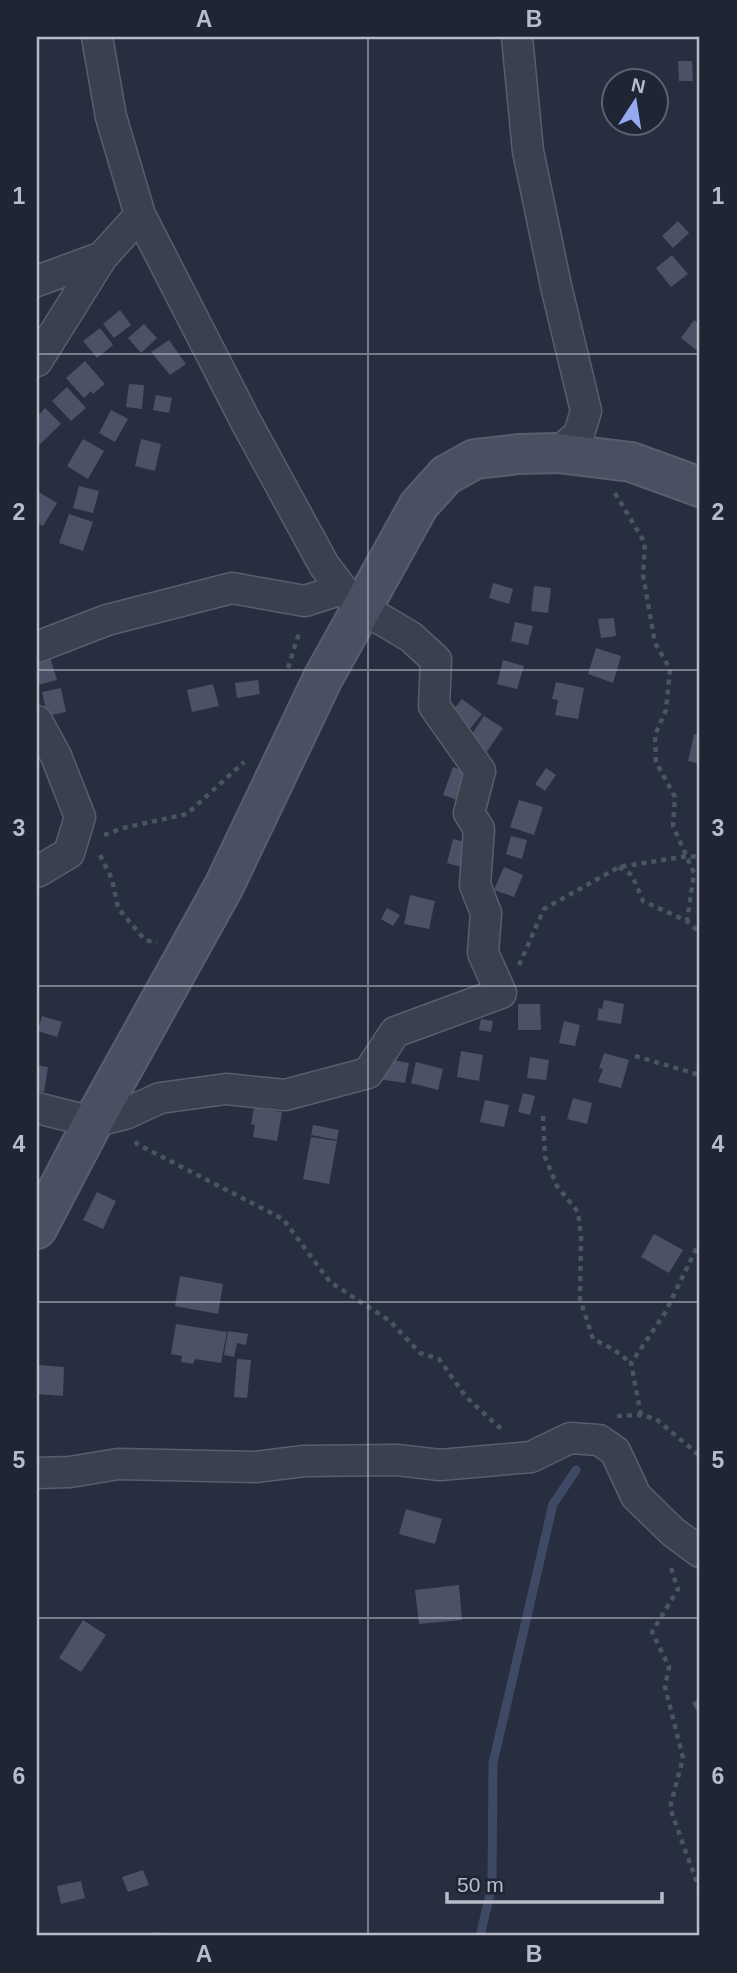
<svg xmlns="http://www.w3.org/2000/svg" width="737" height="1973" viewBox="0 0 737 1973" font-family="Helvetica,sans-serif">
	<rect width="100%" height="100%" fill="#272e3f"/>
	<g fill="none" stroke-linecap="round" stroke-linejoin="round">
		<path stroke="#3e4966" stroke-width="9" d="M480 1936 492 1886 493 1763 553 1504 576 1470"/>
	</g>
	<path fill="#4c5266" d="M678 61H692L693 81H679Z
		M678 221 689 233 673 248 662 236Z
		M672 255 688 274 671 287 656 268Z
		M120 310 131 325 114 338 103 324Z
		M694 320 700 325V353L681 338Z
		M144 324 157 338 141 353 128 338Z
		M100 328 113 345 97 358 83 341Z
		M169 340 186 364 170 375 151 352Z
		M85 361 105 384 93 394 91 391 84 398 66 378Z
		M129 384 144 385 142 409 126 407Z
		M67 387 86 408 71 421 52 401Z
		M156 395 172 398 169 413 153 410Z
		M45 408 61 424 37 447V417Z
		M111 410 128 419 115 442 99 433Z
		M83 439 104 451 88 479 67 466Z
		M141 439 161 444 155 471 135 466Z
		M79 486 99 491 93 513 73 508Z
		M37 491 57 503 43 526 37 523Z
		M69 514 93 522 83 551 59 543Z
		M493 583 513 589 509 604 489 598Z
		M534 586 551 588 548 613 531 611Z
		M614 618 616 636 601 638 598 619Z
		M515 622 533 626 528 645 511 641Z
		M596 648 621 656 613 683 588 674Z
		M49 654 57 680 38 685 37 657Z
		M503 660 524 666 517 689 497 684Z
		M258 680 260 694 237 698 235 683Z
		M556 682 584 688 578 719 555 715 558 700 552 699Z
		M213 684 219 706 192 712 187 690Z
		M61 688 66 712 47 716 42 692Z
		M462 699 482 714 464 736 449 724 458 713 453 710Z
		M484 716 503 728 486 753 467 741Z
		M694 734 700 735V764L688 761Z
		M453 767 473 774 463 802 443 795Z
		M546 768 556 775 545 791 535 784Z
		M519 800 543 807 534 835 510 827Z
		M511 836 527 840 522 859 506 854Z
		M453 839 472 844 465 868 447 863Z
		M504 867 523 875 514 897 494 890Z
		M410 895 435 901 429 929 404 924Z
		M387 908 400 915 393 926 381 919Z
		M604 1000 624 1004 621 1024 597 1020 599 1008 602 1009Z
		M518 1004H540L541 1030H518Z
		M42 1016 62 1022 57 1037 38 1031Z
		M481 1019 493 1021 491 1032 479 1030Z
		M564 1021 580 1025 575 1046 559 1043Z
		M461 1051 483 1055 479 1081 457 1077Z
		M604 1053 629 1060 621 1088 598 1082 603 1069 599 1068Z
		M530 1057 549 1060 546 1080 527 1078Z
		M382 1058 409 1063 405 1083 378 1079Z
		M416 1062 443 1069 438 1090 411 1083Z
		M37 1065 48 1067 44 1092 37 1091Z
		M523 1093 535 1096 530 1115 518 1112Z
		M573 1098 592 1103 587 1124 567 1119Z
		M485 1100 509 1105 504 1127 480 1122Z
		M254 1108 282 1112 277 1141 253 1137 255 1125 251 1124Z
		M313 1125 339 1130 337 1140 311 1135Z
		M311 1137 337 1141 329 1184 303 1179Z
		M97 1192 116 1201 103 1229 83 1220Z
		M654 1234 683 1250 669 1273 641 1257Z
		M180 1276 223 1284 218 1314 175 1306Z
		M176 1324 227 1332 221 1363 195 1359 193 1364 181 1362 182 1356 171 1354Z
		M228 1331 248 1334 246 1345 237 1343 234 1357 224 1355Z
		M237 1359 251 1360 247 1398 234 1397Z
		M39 1365 64 1367 63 1396 37 1394Z
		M406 1509 442 1519 435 1544 399 1534Z
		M459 1585 462 1620 419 1624 415 1590Z
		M83 1620 106 1635 81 1672 59 1658Z
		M700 1698V1716L692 1703Z
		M143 1870 149 1885 128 1892 122 1877Z
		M81 1881 85 1898 61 1904 57 1886Z
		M152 1932 179 1934V1936H152Z"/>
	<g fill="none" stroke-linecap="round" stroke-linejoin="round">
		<defs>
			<path id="street" d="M517 37 528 151 556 286 586 411 579 434 558 453
				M37 281 102 257 140 215
				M37 361 102 257
				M37 647 107 620 232 588 305 601 342 589
				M37 721 56 756 80 817 69 853 37 872
				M37 1108 93 1122 125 1114 160 1098 226 1089 285 1095 368 1073 395 1032 501 993 483 953 486 913 475 885 479 829 469 813 480 771 434 706 436 660 411 637 362 608 342 589 324 565 246 422 140 215 111 117 97 37
				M37 1473 70 1472 118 1464 255 1467 304 1461 397 1460 440 1465 531 1457 570 1438 599 1440 615 1451 636 1496 673 1532 700 1552"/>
			<path id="secondary" d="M37 1229 93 1122 224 886 323 678 419 505 446 475 475 459 519 454 558 453 631 462 700 487"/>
		</defs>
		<use href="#street" stroke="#595e6c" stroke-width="33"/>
		<use href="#secondary" stroke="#595e6c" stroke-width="42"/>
		<path stroke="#47575d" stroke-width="4.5" stroke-dasharray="5 5" stroke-linecap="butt" d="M615 493 645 543 643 575 655 643 670 669 666 710 655 735 656 762 675 797 673 826 694 873 687 921
			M288 668 300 630
			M104 835 123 828 187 814 244 762
			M100 855 112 879 118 908 145 940 157 943
			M619 867 632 875 643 901 687 921 700 933
			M519 965 544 909 619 867 688 856 700 857
			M635 1056 700 1075
			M543 1116 545 1157 557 1186 578 1212 581 1237 580 1299 593 1339 613 1349 631 1363
			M136 1141 137 1144 283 1219 330 1282 390 1321 420 1353 439 1359 466 1397 499 1427 504 1429
			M641 1415 631 1363 665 1313 700 1241
			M617 1416 641 1415 656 1419 700 1456
			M671 1568 678 1589 652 1632 669 1667 665 1687 683 1758 670 1808 700 1891"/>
		<use href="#street" stroke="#3b404f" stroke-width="30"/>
		<use href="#secondary" stroke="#4a4f62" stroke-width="38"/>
	</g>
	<path fill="none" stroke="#b8bcc9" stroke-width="2" stroke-opacity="0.55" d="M368 37V1936M37 354H700M37 670H700M37 986H700M37 1302H700M37 1618H700"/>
	<rect width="737" height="1973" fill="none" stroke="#202534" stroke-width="77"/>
	<g transform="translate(635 102) rotate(12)"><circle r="33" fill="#202534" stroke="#5d6170" stroke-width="2"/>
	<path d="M0-5L12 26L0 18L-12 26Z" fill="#95aaf1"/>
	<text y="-10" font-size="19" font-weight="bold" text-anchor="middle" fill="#b8bcc9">N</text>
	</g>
	<path d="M447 1892v10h215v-10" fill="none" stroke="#b8bcc9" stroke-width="3.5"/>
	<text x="457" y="1892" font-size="21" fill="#b8bcc9" stroke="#202534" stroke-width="5" paint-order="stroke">50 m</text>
	<rect x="38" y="38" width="660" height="1896" fill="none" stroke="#b8bcc9" stroke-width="2.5"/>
	<g font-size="23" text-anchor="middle" font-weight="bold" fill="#b8bcc9">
		<text x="204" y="27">A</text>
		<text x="534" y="27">B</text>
		<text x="19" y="204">1</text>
		<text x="718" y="204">1</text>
		<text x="19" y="520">2</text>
		<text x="718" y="520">2</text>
		<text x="19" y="836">3</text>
		<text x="718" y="836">3</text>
		<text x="19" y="1152">4</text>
		<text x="718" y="1152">4</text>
		<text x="19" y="1468">5</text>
		<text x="718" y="1468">5</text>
		<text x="19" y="1784">6</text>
		<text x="718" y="1784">6</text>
		<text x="204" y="1962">A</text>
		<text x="534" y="1962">B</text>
	</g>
</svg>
